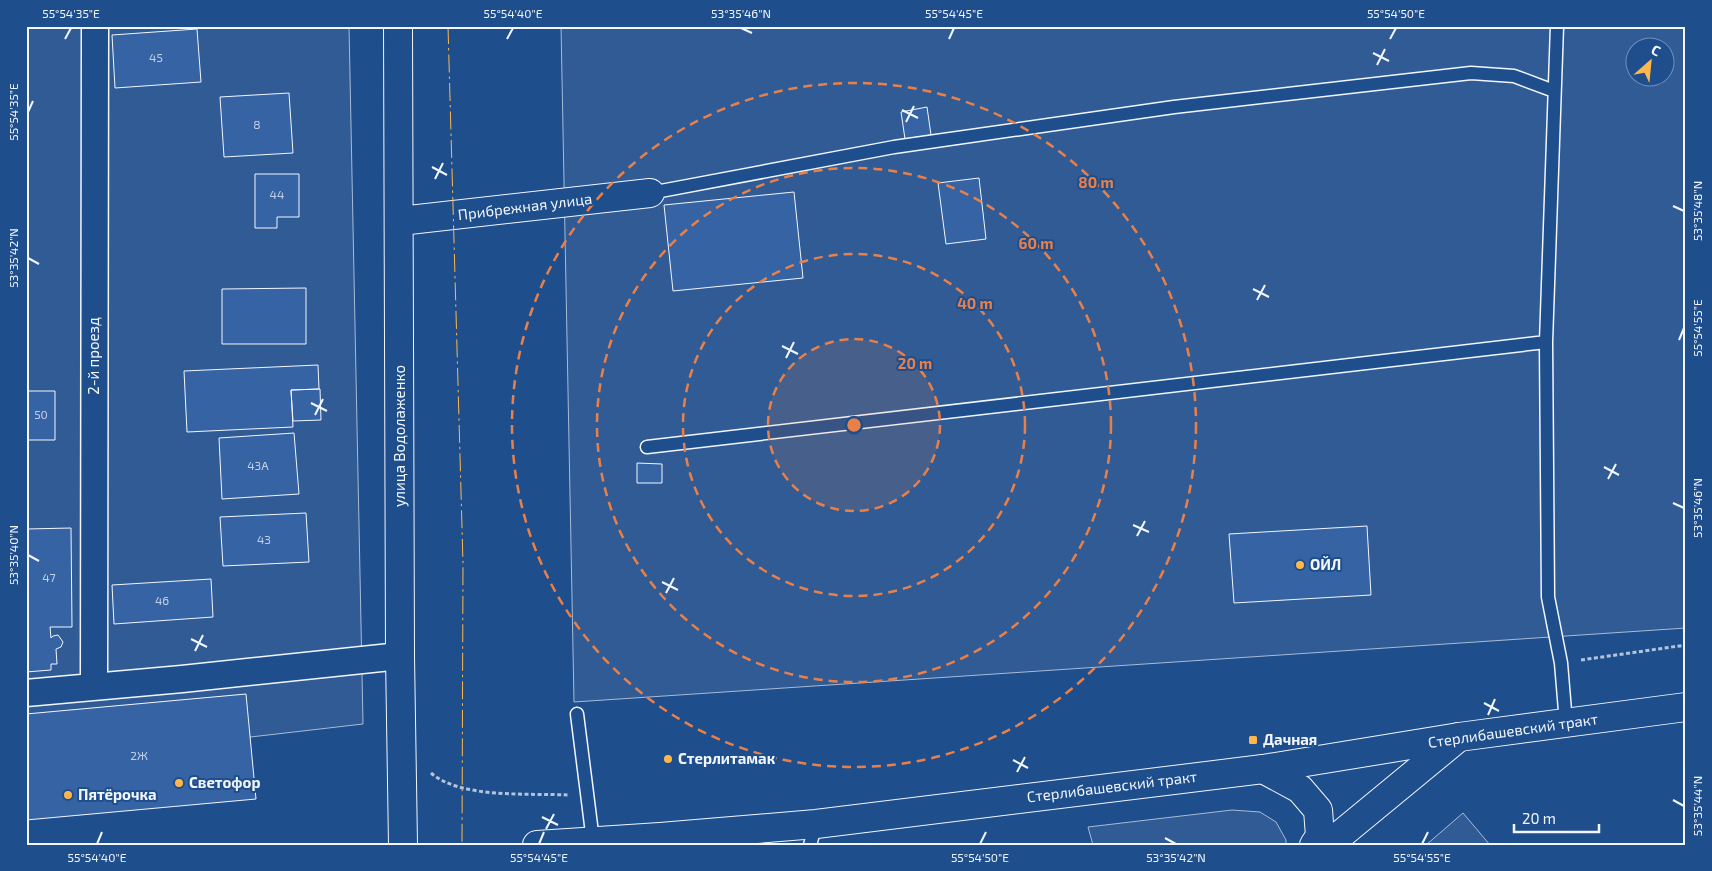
<svg xmlns="http://www.w3.org/2000/svg" width="1712" height="871" viewBox="0 0 1712 871" font-family="'Exo 2',sans-serif">
	<rect width="100%" height="100%" fill="#1f4e8c"/>
	<path fill="#305b95" stroke="#a8bbd7" fill-rule="evenodd" d="M26 26H349L363 724 26 763Z
		M561 26H1686V628L574 702ZM1634 48H1664V78H1634Z
		M1232 810 1260 812 1276 822 1286 840V845H1093L1088 827Z
		M1463 813 1490 845H1426Z"/>
	<path fill="#3563a3" stroke="#f2f6ff" d="M197 29 201 82 115 88 112 35Z
		M289 93 293 153 224 157 220 97Z
		M927 107 931 135 905 139 901 112Z
		M255 174H299V217H277V228H255Z
		M979 178 986 239 946 244 938 183Z
		M794 192 803 278 673 291 664 205Z
		M306 288V344H222V289Z
		M318 365 319 389 291 390 293 427 187 432 184 371Z
		M320 389 321 420 293 421 291 390Z
		M26 391H55V440H26Z
		M294 433 299 494 222 499 219 438Z
		M637 463 662 464V483H637Z
		M306 513 309 562 223 566 220 517Z
		M1367 526 1371 595 1234 603 1229 534Z
		M71 528 72 627H50L51 638 53 636 58 635 63 642 61 647 56 649 57 664H51V670L26 672V529Z
		M211 579 213 617 114 624 112 585Z
		M246 694 256 799 26 820V714Z"/>
	<g fill="none" stroke-linecap="round" stroke-linejoin="round">
		<defs>
			<path id="lane" d="M1557 26 1546 342 1548 597 1561 663 1566 723
				M650 193 894 147 1174 107 1471 73 1514 76 1554 91
				M647 447 1546 342
				M577 714 593 841
				M810 845 816 824"/>
			<path id="street" d="M94 687 95 26
				M26 693 182 679 400 656"/>
			<path id="secondary" d="M398 26 400 656 403 845
				M400 221 650 193
				M1263 769 1300 789 1318 810 1320 836 1314 845
				M1328 845 1459 737"/>
			<path id="primary" d="M537 845 660 837 816 824 1263 769 1459 737 1686 707"/>
		</defs>
		<use href="#lane" stroke="#f2f6ff" stroke-width="15"/>
		<use href="#street" stroke="#f2f6ff" stroke-width="29"/>
		<use href="#secondary" stroke="#f2f6ff" stroke-width="30"/>
		<use href="#primary" stroke="#f2f6ff" stroke-width="30"/>
		<path stroke="#b3c4dc" stroke-width="3" stroke-dasharray="4 2.5" stroke-linecap="butt" d="M1581 660 1686 645
			M431 773C461 799 529 793 568 795"/>
		<use href="#lane" stroke="#1f4e8c" stroke-width="12"/>
		<use href="#street" stroke="#1f4e8c" stroke-width="26"/>
		<use href="#secondary" stroke="#1f4e8c" stroke-width="28"/>
		<use href="#primary" stroke="#1f4e8c" stroke-width="28"/>
		<path stroke="#ffb74d" stroke-width="1" stroke-dasharray="18 4 2.5 4" stroke-linecap="butt" d="M448 26 463 563 462 845"/>
	</g>
	<path fill="none" stroke="#f2f6ff" stroke-width="2" d="M741 28 752 33M65 39 71 28M507 39 513 28M949 39 954 28M1390 39 1396 28M1373 53 1389 61M1377 65 1385 49M902 110 918 118M28 112 33 101M906 122 914 106M432 167 447 175M435 179 443 163M1673 206 1684 211M28 258 39 264M1253 289 1269 297M1257 300 1265 285M1679 340 1684 328M782 346 798 354M786 358 794 342M311 403 327 411M315 415 323 399M1604 467 1619 475M1608 479 1616 464M1673 503 1684 508M1133 525 1149 532M1137 536 1145 521M28 555 39 561M662 582 678 590M666 593 674 578M191 639 207 647M195 651 203 635M1484 703 1499 711M1488 715 1495 699M1013 760 1028 768M1017 772 1025 757M1673 800 1684 806M542 817 558 825M546 829 554 814M1165 838 1176 844M97 844 102 832M539 844 544 832M980 844 986 832M1422 844 1428 832"/>
	<circle cx="854" cy="425" r="86" fill="#ea8049" fill-opacity=".12"/>
	<g fill="none" stroke="#ea8049" stroke-width="2.5" stroke-dasharray="9 6">
		<circle cx="854" cy="425" r="86"/>
		<circle cx="854" cy="425" r="171"/>
		<circle cx="854" cy="425" r="257"/>
		<circle cx="854" cy="425" r="342"/>
	</g>
	<g fill="#ffb74d" stroke="#1f4e8c" stroke-width="2">
		<circle cx="1300" cy="565" r="5"/>
		<rect x="1248" y="735" width="10" height="10" rx="2.5"/>
		<circle cx="668" cy="759" r="5"/>
		<circle cx="179" cy="783" r="5"/>
		<circle cx="68" cy="795" r="5"/>
	</g>
	<g text-anchor="middle" stroke-width="4" stroke-linejoin="round" paint-order="stroke">
		<g font-size="12" fill="#c3d1e8">
			<text x="156" y="62">45</text>
			<text x="257" y="129">8</text>
			<text x="277" y="199">44</text>
			<text x="41" y="419">50</text>
			<text x="258" y="470">43А</text>
			<text x="264" y="544">43</text>
			<text x="49" y="582">47</text>
			<text x="162" y="605">46</text>
			<text x="139" y="760">2Ж</text>
		</g>
		<g font-size="15" fill="#f2f6ff" stroke="#1f4e8c">
			<text transform="translate(525 207) rotate(-7)" y="5">Прибрежная улица</text>
			<text transform="translate(94 356) rotate(-90)" y="5">2-й проезд</text>
			<text transform="translate(400 436) rotate(-90)" y="5">улица Водолаженко</text>
			<text transform="translate(1513 731) rotate(-8)" y="5">Стерлибашевский тракт</text>
			<text transform="translate(1112 787) rotate(-7)" y="5">Стерлибашевский тракт</text>
		</g>
		<g font-size="15" font-weight="bold" fill="#f2f6ff" stroke="#1f4e8c" text-anchor="start">
			<text x="1310" y="570">ОЙЛ</text>
			<text x="1263" y="745">Дачная</text>
			<text x="678" y="764">Стерлитамак</text>
			<text x="189" y="788">Светофор</text>
			<text x="78" y="800">Пятёрочка</text>
		</g>
	</g>
	<circle cx="854" cy="425" r="8" fill="#ea8049" stroke="#1f4e8c" stroke-width="2.5"/>
	<g font-size="15" text-anchor="middle" font-weight="bold" fill="#ea8049" stroke="#1f4e8c" stroke-width="4" stroke-linejoin="round" paint-order="stroke">
		<text x="1096" y="188">80 m</text>
		<text x="1036" y="249">60 m</text>
		<text x="975" y="309">40 m</text>
		<text x="915" y="369">20 m</text>
	</g>
	<rect width="1712" height="871" fill="none" stroke="#1f4e8c" stroke-width="55"/>
	<g transform="translate(1650 62) rotate(27)"><circle r="24" fill="#1f4e8c" stroke="#7391ba"/>
	<path d="M0-4L9 19L0 12L-9 19Z" fill="#ffb74d"/>
	<text y="-8" font-size="14" font-weight="bold" text-anchor="middle" fill="#f2f6ff">С</text>
	</g>
	<path d="M1514 824v8h85v-8" fill="none" stroke="#f2f6ff" stroke-width="2.5"/>
	<text x="1522" y="824" font-size="15" fill="#f2f6ff" stroke="#1f4e8c" stroke-width="4" paint-order="stroke">20 m</text>
	<rect x="28" y="28" width="1656" height="816" fill="none" stroke="#f2f6ff" stroke-width="2"/>
	<g font-size="12" text-anchor="middle" fill="#f2f6ff">
		<text x="71" y="18">55°54'35"E</text>
		<text x="513" y="18">55°54'40"E</text>
		<text x="741" y="18">53°35'46"N</text>
		<text x="954" y="18">55°54'45"E</text>
		<text x="1396" y="18">55°54'50"E</text>
		<text transform="translate(14 112) rotate(-90)" y="4">55°54'35"E</text>
		<text transform="translate(1698 211) rotate(-90)" y="4">53°35'48"N</text>
		<text transform="translate(14 258) rotate(-90)" y="4">53°35'42"N</text>
		<text transform="translate(1698 328) rotate(-90)" y="4">55°54'55"E</text>
		<text transform="translate(1698 508) rotate(-90)" y="4">53°35'46"N</text>
		<text transform="translate(14 555) rotate(-90)" y="4">53°35'40"N</text>
		<text transform="translate(1698 806) rotate(-90)" y="4">53°35'44"N</text>
		<text x="97" y="862">55°54'40"E</text>
		<text x="539" y="862">55°54'45"E</text>
		<text x="980" y="862">55°54'50"E</text>
		<text x="1176" y="862">53°35'42"N</text>
		<text x="1422" y="862">55°54'55"E</text>
	</g>
</svg>
